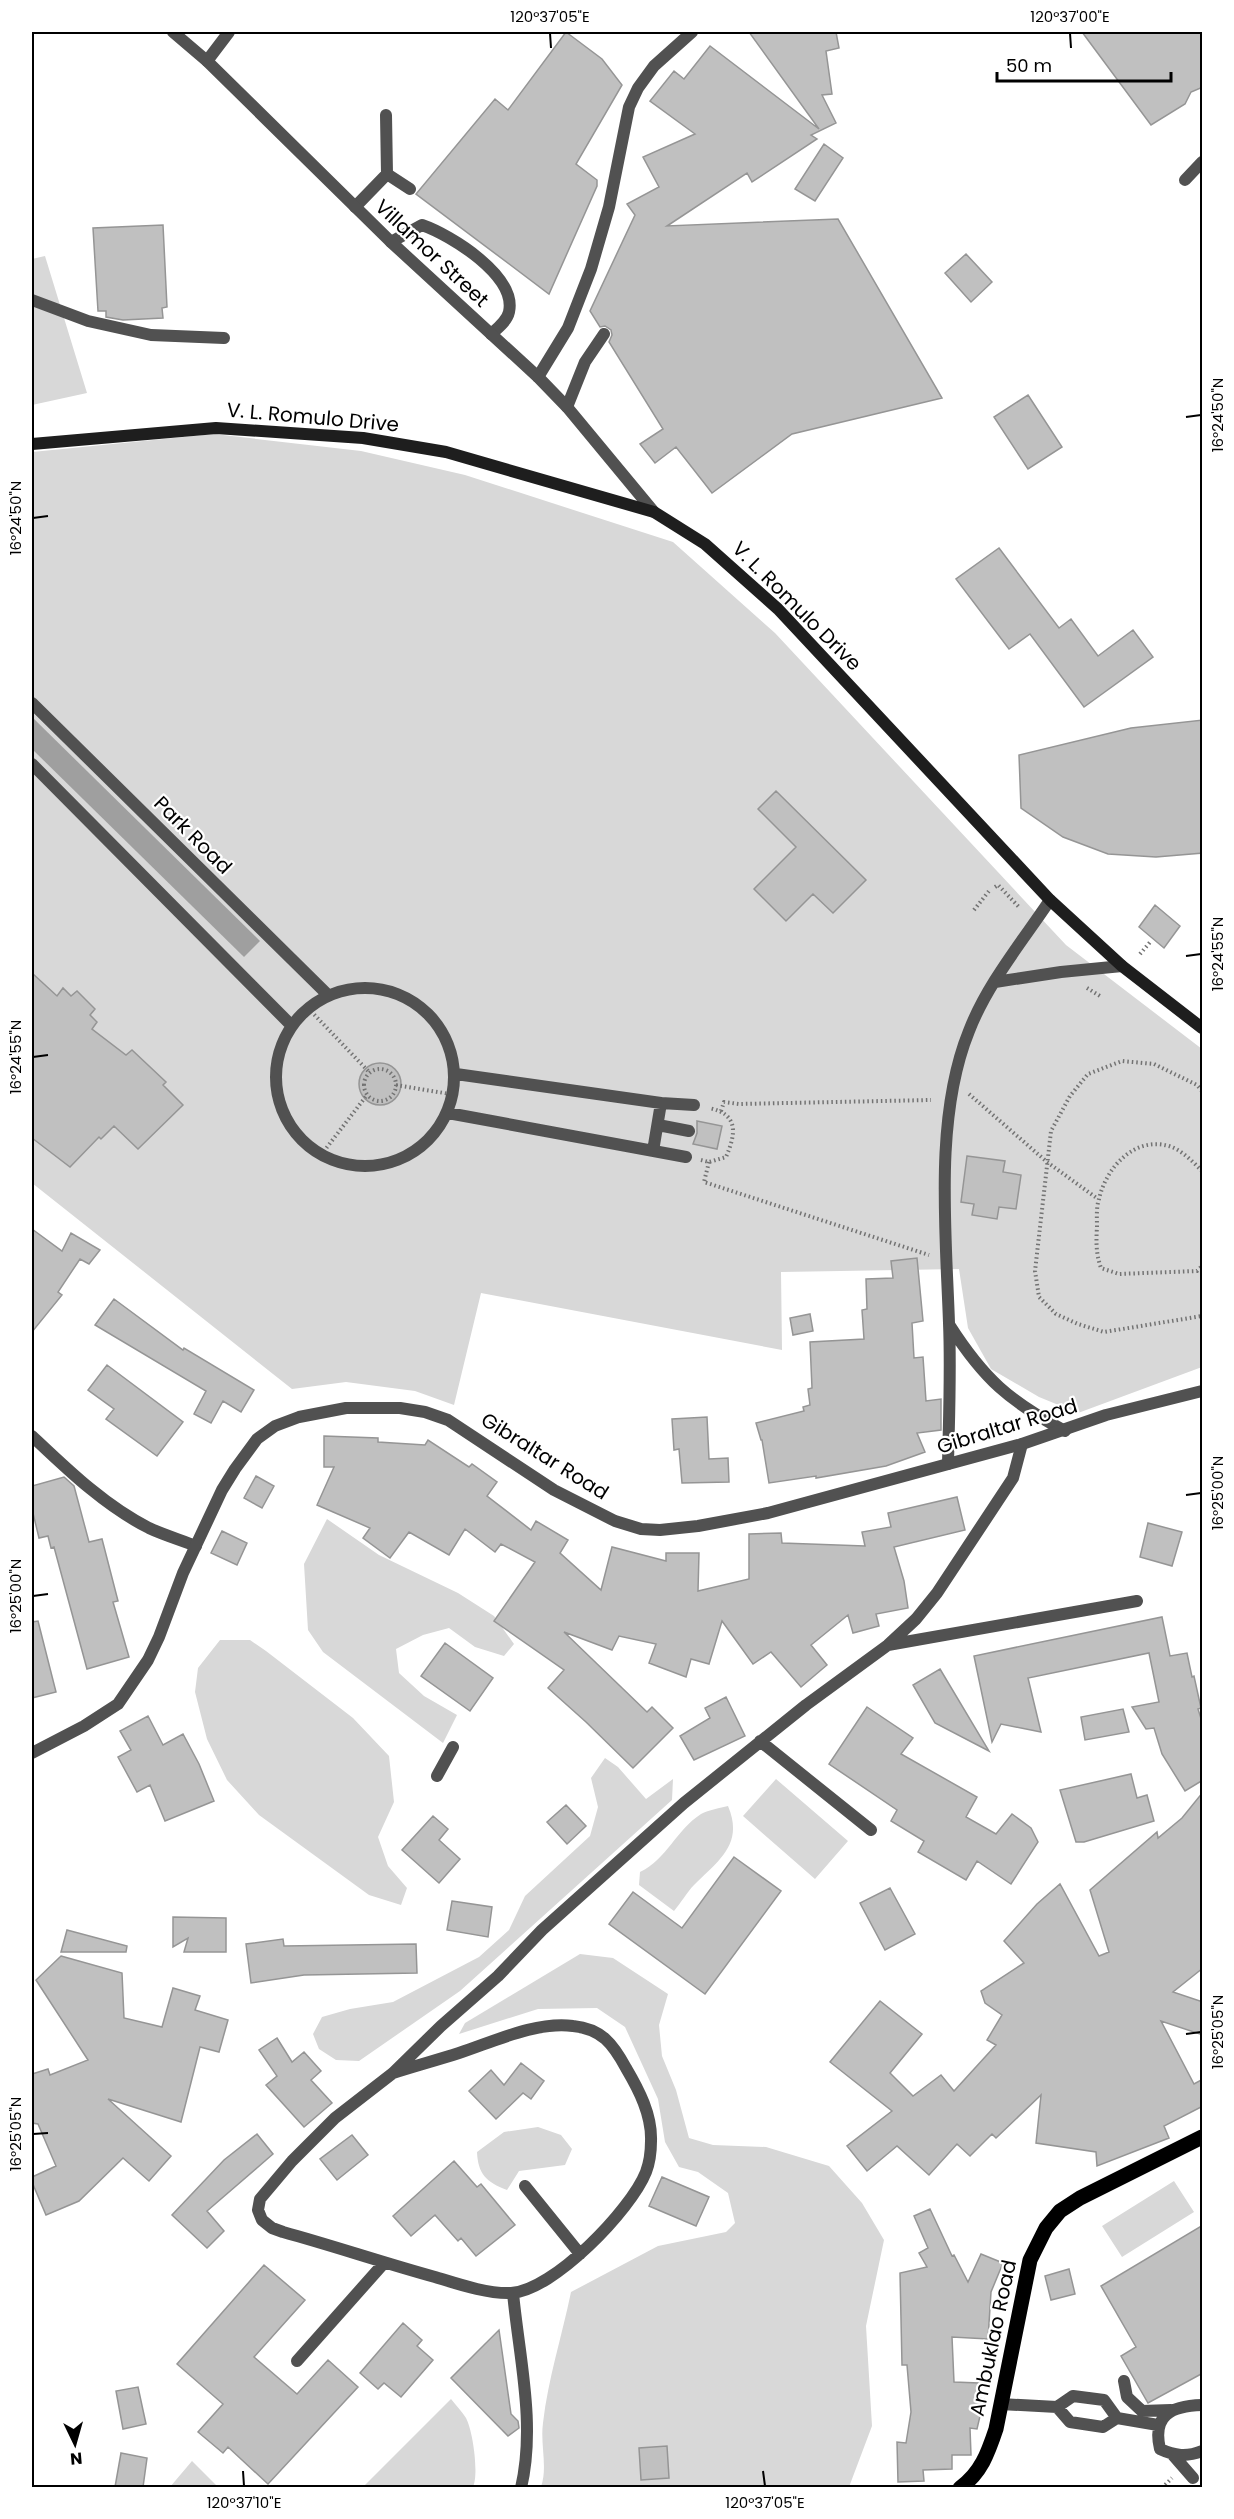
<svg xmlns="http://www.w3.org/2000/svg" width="1234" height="2519" viewBox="0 0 1234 2519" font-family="Poppins,sans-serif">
	<rect width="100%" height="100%" fill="#fff"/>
	<path fill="#d8d8d8" d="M45 256 87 393 32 405V259Z
		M214 434 361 451 465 475 673 542 775 633 1066 945 1202 1049V1367L1078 1413 1039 1397 991 1369 968 1328 959 1269 781 1272 782 1350 481 1293 454 1405 415 1391 346 1382 292 1389 32 1183V452Z
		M327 1519 379 1555 458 1593 494 1616 514 1644 504 1656 475 1647 449 1628 423 1635 396 1649 399 1673 424 1696 457 1715 443 1743 323 1652 308 1630 304 1564Z
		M220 1640H250L266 1651 353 1718 389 1756 394 1802 378 1837 388 1866 407 1888 401 1905 369 1895 259 1815 227 1780 207 1739 195 1692 198 1668Z
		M605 1758 618 1767 646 1799 673 1779 672 1800 460 1991 359 2061 336 2060 319 2049 313 2034 322 2017 350 2009 393 2002 479 1957 509 1930 525 1896 590 1836 598 1807 591 1778Z
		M776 1779 848 1841 815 1879 743 1816Z
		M728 1806C744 1844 719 1860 694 1885 687 1892 681 1903 674 1911L639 1885 640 1872C667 1859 676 1830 701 1814 709 1810 720 1808 728 1806Z
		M580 1954 613 1958 668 1994 659 2025 662 2056 676 2090 689 2138 713 2145 766 2147 829 2166 862 2203 884 2240 866 2326 872 2426 849 2487H541C548 2467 540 2444 543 2423 548 2379 562 2336 571 2292L658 2246 726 2232 735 2223 728 2193 698 2172 679 2167 665 2142 658 2099 625 2027 597 2008 538 2009 459 2034 465 2023Z
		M538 2127 561 2135 572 2149 565 2165 519 2171 507 2190C486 2182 478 2174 477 2152L504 2132Z
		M1174 2181 1194 2212 1122 2257 1102 2226Z
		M451 2399C456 2405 462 2412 466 2418 473 2431 479 2474 473 2487H363Z
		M192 2461 218 2487H170Z"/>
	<path fill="#9f9f9f" d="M32 717 260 941 244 957 32 749Z"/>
	<path fill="#c0c0c0" stroke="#959595" stroke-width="1.5" d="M566 32 602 59 622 85 576 164 597 180V186L549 294 416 194 495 99 508 110Z
		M749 32H836L839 48 826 51 832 94 822 95 836 123 811 135 817 139 752 182 747 173 667 226 838 219 942 398 792 434 712 493 676 447 655 463 640 444 663 429 609 342 612 335 611 330 605 326 600 327 590 311 635 215 627 204 659 187 643 157 695 134 650 101 674 71 684 79 710 46 819 129Z
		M1082 32H1203V87L1191 92 1185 104 1151 125Z
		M824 144 843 158 815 201 795 189Z
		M163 225 167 307 162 308 163 318 123 320 106 317V311H98L93 228Z
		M966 254 992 282 971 302 945 273Z
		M1028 395 1062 447 1028 469 994 417Z
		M999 548 1059 628 1071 619 1098 656 1133 630 1153 657 1084 707 1030 634 1009 649 956 579Z
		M1203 720V853L1156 857 1108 854 1063 837 1021 808 1019 755 1131 728Z
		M776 791 866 880 833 913 813 894 786 921 754 889 796 847 758 809Z
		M1155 905 1180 926 1164 948 1139 927Z
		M32 973 57 996 63 988 71 996 77 991 95 1009 90 1015 97 1022 92 1029 126 1055 132 1050 166 1082 163 1085 183 1105 138 1149 114 1126 101 1139 99 1137 70 1167 32 1138Z
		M359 1084a21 21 0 1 1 42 0a21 21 0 1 1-42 0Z
		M697 1121 722 1126 717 1149 693 1144 697 1133Z
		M967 1156 1005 1161 1003 1172 1021 1175 1016 1209 999 1207 997 1219 972 1215 974 1204 961 1202Z
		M32 1229 62 1251 71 1233 100 1250 89 1264 80 1259 58 1292 62 1295 32 1332Z
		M917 1258 923 1321 912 1323 914 1358 923 1357 926 1401 941 1399V1430L917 1433 925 1452 886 1466 816 1478V1476L769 1483 762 1440H761L756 1423 804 1411 803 1407 810 1405 808 1389 812 1388 810 1342 864 1339 862 1310 867 1309 866 1279 893 1278 891 1261Z
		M114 1299 183 1350 184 1348 254 1390 241 1412 223 1401 211 1423 194 1414 206 1391 95 1325Z
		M810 1314 813 1331 793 1335 790 1318Z
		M107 1365 183 1422 157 1456 106 1419 114 1409 88 1390Z
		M707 1417 709 1459 728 1458 729 1482 682 1483 679 1449 674 1450 672 1419Z
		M324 1436 378 1438V1442L425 1445 428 1440 469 1467 472 1464 497 1482 487 1496 531 1530 536 1521 568 1540 560 1553 601 1590 612 1547 666 1561V1553H699L698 1591 749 1579V1534L781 1533 782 1543 865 1546 862 1532 891 1527 888 1513 957 1497 965 1530 894 1547 904 1581 908 1608 876 1614 879 1626 853 1633 848 1615 811 1645 827 1665 801 1687 771 1652 753 1664 722 1621 709 1664 691 1659 686 1677 649 1663 656 1644 619 1636 612 1650 564 1632 647 1712 652 1707 673 1728 633 1768 586 1722 548 1688 564 1670 494 1621 535 1562 501 1544 495 1552 465 1529 449 1555 409 1532 390 1558 363 1538 370 1528 317 1505 334 1467H324Z
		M256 1476 274 1486 262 1508 244 1498Z
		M64 1477 74 1486 89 1542 102 1539 118 1601 113 1602 129 1657 87 1669 54 1547 51 1548 48 1536 39 1538 32 1509V1486Z
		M1148 1523 1182 1532 1172 1566 1140 1557Z
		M222 1531 247 1543 237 1565 211 1553Z
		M1162 1617 1170 1656 1187 1653 1192 1677 1194 1676 1201 1708 1198 1709 1203 1725V1780L1185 1791 1162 1754 1154 1728 1146 1729 1132 1707 1159 1702 1149 1653 1028 1678 1041 1732 1001 1724 992 1742 974 1656Z
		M38 1621 56 1692 32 1698V1622Z
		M445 1643 493 1678 470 1711 421 1676Z
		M940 1669 989 1751 935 1723 913 1685Z
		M726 1697 745 1736 694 1760 680 1736 710 1718 705 1708Z
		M867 1707 913 1738 901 1754 977 1797 966 1817 996 1834 1012 1814 1031 1828 1038 1842 1011 1884 977 1861 966 1880 918 1852 924 1841 891 1821 897 1810 829 1764Z
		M1123 1709 1129 1732 1085 1740 1081 1717Z
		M148 1716 163 1745 183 1734 199 1764 214 1801 165 1821 150 1785 137 1792 118 1757 131 1750 120 1731Z
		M1131 1774 1137 1798 1147 1795 1154 1821 1084 1842H1076L1060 1790Z
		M1203 1792V1968L1173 1992 1203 2002V2035L1161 2021 1194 2084 1203 2079V2106L1164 2126 1169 2138 1097 2166 1096 2152 1036 2143 1041 2095 996 2138 992 2134 970 2156 957 2144 929 2175 897 2146 867 2171 847 2146 892 2111 830 2062 880 2001 922 2034 890 2073 913 2096 941 2075 954 2091 996 2045 987 2040 1002 2015 985 2003 981 1991 1024 1963 1004 1941 1037 1904 1060 1884 1099 1956 1109 1952 1090 1890 1157 1832 1158 1838 1182 1818Z
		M566 1805 586 1826 567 1844 547 1822Z
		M433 1816 448 1829 439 1840 460 1859 439 1883 402 1850Z
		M734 1857 781 1891 705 1994 609 1924 633 1892 682 1928Z
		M890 1888 915 1934 885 1950 860 1903Z
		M452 1901 492 1907 488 1937 447 1930Z
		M173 1917 226 1918V1952H184L188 1938 173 1947Z
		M67 1930 127 1946 126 1952H61Z
		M283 1939 284 1946 416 1944 417 1973 304 1975 251 1983 246 1944Z
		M61 1956 122 1973 124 2018 162 2027 173 1988 200 1996 195 2010 228 2020 219 2052 200 2047 181 2122 108 2099 171 2156 149 2181 123 2158 79 2201 46 2215 32 2182V2177L56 2166 38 2124 32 2123V2074L48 2069 50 2075 88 2060 36 1980Z
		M277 2038 292 2062 304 2052 321 2071 311 2080 332 2103 304 2127 266 2085 277 2076 259 2050Z
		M521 2063 544 2081 531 2099 523 2093 496 2119 469 2091 491 2070 504 2085Z
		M257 2134 273 2154 207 2211 224 2231 207 2248 172 2215 224 2160Z
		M352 2135 368 2155 337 2180 320 2159Z
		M454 2161 477 2187 481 2184 515 2225 476 2256 461 2238 458 2241 435 2215 411 2236 393 2216Z
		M662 2177 709 2197 696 2226 649 2206Z
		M930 2209 952 2256 954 2255 968 2282 981 2254 1003 2263 991 2292 988 2339 952 2337 954 2382 979 2383V2398L984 2399 977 2429 970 2428 971 2455H952V2469L923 2470 924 2481 898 2482 897 2442 906 2443 911 2412 907 2365H902L900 2273 927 2267 919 2253 928 2248 914 2216Z
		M1203 2225V2373L1148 2403 1121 2356 1136 2347 1101 2286Z
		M264 2265 305 2300 254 2357 297 2394 328 2360 358 2387 268 2484 228 2447 223 2453 198 2432 223 2404 177 2364Z
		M1069 2269 1075 2294 1051 2300 1045 2276Z
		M403 2323 422 2340 417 2346 433 2360 401 2397 384 2383 378 2389 360 2373Z
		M499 2330 511 2414 518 2421 519 2428 508 2436 451 2378Z
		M138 2387 146 2424 123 2429 116 2391Z
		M667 2446 669 2478 641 2480 639 2448Z
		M121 2453 147 2458 143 2487H115Z"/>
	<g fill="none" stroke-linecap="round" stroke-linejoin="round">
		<path stroke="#737373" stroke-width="4" stroke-dasharray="1.5 3" stroke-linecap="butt" d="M995 887 998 885 1019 907
			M974 910 989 891
			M1140 954 1151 941
			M1087 988 1100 996
			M308 1008 370 1073
			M364 1085a16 16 0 1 1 32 0a16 16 0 1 1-32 0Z
			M396 1085 450 1094
			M1202 1091 1197 1085 1154 1064 1122 1061 1088 1074 1070 1096 1051 1131 1035 1271 1039 1297 1056 1314 1078 1324 1104 1332 1202 1316
			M969 1094 1047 1162 1098 1199
			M721 1111 724 1102 739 1104 931 1100
			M321 1155 367 1095
			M701 1160 709 1162 726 1157C736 1134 739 1114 709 1108
			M709 1162 704 1182 929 1255
			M1202 1171C1193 1162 1182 1150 1169 1146 1134 1136 1106 1168 1099 1199 1096 1208 1097 1218 1097 1227 1096 1242 1096 1254 1101 1268L1119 1274 1197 1271 1202 1266
			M1162 2488 1172 2478"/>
		<path stroke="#515151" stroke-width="12" d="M387 174 410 189
			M355 207 387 174 386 115
			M391 242 422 225C451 235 517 276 509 312 507 321 498 328 491 334
			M32 300 88 321 151 335 224 338
			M567 407 585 362 604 334
			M32 703 328 995
			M32 764 291 1025
			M276 1077a89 89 0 1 1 178 0a89 89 0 1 1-178 0Z
			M456 1074 661 1103 694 1105
			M448 1113 686 1157
			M658 1125 689 1131
			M653 1151 661 1103
			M888 1645 1137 1601
			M760 1741 871 1830
			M437 1776 453 1747
			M393 2073C415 2066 437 2060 459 2053 493 2042 536 2021 573 2026 602 2029 613 2044 626 2068 639 2090 652 2115 651 2141 651 2150 649 2164 646 2172 631 2210 553 2291 511 2293 487 2294 458 2284 435 2277 384 2263 334 2246 283 2232L272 2228 262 2220 258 2210 260 2199 292 2161 335 2118 393 2073 441 2026 498 1976 542 1930 684 1803 806 1705 888 1645 916 1619 937 1593 1013 1478 1022 1444
			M525 2186 580 2254
			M513 2293C519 2357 536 2424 521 2488
			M297 2361 384 2263
			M1124 2381 1127 2397 1142 2411 1171 2410
			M1000 2404 1057 2407 1073 2396 1104 2400 1117 2418
			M1202 2405C1171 2406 1152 2415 1160 2449 1175 2456 1187 2457 1202 2451
			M1057 2407 1070 2422 1103 2427 1117 2418 1158 2425
			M1173 2455 1193 2478"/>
		<path stroke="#515151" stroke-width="12" d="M207 61 229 32
			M1185 180 1202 162
			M538 377 568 328 591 269 609 207 629 107 638 88 654 66 692 32
			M995 982 1061 972 1122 966
			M950 1326C984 1379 1009 1401 1065 1431
			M32 1436C67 1469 105 1506 149 1528 164 1535 181 1540 196 1546
			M948 1464C949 1417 951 1370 949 1323 946 1232 934 1117 969 1031 987 984 1022 942 1050 900"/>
		<path stroke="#515151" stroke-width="12" d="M173 32 207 61 391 242 538 377 567 407 654 512
			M32 1753 84 1726 118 1704 148 1660 159 1637 183 1573 222 1490 235 1469 257 1439 275 1426 299 1417 346 1408H400L425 1412 448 1420 554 1490 615 1521 641 1529 660 1530 698 1526 768 1513 1022 1444 1106 1415 1202 1391"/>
		<path stroke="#1e1e1e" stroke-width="12" d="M32 444 216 428 363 438 446 452 654 512 705 544 778 609 1050 900 1122 966 1202 1028"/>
		<path stroke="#000" stroke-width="15" d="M960 2488C981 2473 988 2453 996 2429L1030 2260 1046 2228 1060 2211 1080 2198 1202 2137"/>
	</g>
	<path fill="none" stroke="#000" stroke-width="2" d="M550 33 551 48M1070 33 1071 48M1186 417 1201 415M33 518 48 516M1186 956 1201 954M33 1057 48 1055M1186 1495 1201 1493M33 1596 48 1594M1186 2034 1201 2032M33 2134 48 2133M243 2471 244 2486M763 2471 765 2486"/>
	<g text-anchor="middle" stroke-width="4.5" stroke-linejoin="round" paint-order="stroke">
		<g font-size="20" fill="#000" stroke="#fff">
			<text transform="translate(432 253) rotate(43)" y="7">Villamor Street</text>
			<text transform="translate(313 417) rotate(5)" y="7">V. L. Romulo Drive</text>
			<text transform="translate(797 606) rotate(45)" y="7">V. L. Romulo Drive</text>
			<text transform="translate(193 835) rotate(45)" y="7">Park Road</text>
			<text transform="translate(1007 1426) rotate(-17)" y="7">Gibraltar Road</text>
			<text transform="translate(545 1456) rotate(32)" y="7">Gibraltar Road</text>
			<text transform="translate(993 2338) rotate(-78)" y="7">Ambuklao Road</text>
		</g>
	</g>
	<rect width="1234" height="2519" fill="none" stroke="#ffffff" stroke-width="66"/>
	<g transform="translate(75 2444) rotate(175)" stroke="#ffffff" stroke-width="4.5" paint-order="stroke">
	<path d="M0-4.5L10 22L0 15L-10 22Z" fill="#000000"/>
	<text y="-9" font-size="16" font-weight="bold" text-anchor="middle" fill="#000000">N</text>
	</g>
	<path d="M997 72v9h174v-9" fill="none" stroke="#000000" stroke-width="3"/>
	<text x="1006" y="72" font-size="18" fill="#000000" stroke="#ffffff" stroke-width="4.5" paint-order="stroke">50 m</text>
	<rect x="33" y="33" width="1168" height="2453" fill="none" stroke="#000" stroke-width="2"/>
	<g font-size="15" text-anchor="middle" fill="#000">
		<text x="550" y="22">120°37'05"E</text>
		<text x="1070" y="22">120°37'00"E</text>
		<text transform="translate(1218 415) rotate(-90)" y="5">16°24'50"N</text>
		<text transform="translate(16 518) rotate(-90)" y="5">16°24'50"N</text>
		<text transform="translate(1218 954) rotate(-90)" y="5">16°24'55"N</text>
		<text transform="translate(16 1057) rotate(-90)" y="5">16°24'55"N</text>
		<text transform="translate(1218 1493) rotate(-90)" y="5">16°25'00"N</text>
		<text transform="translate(16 1596) rotate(-90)" y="5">16°25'00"N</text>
		<text transform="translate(1218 2032) rotate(-90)" y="5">16°25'05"N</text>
		<text transform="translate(16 2134) rotate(-90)" y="5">16°25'05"N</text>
		<text x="244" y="2508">120°37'10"E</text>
		<text x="765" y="2508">120°37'05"E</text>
	</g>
</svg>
